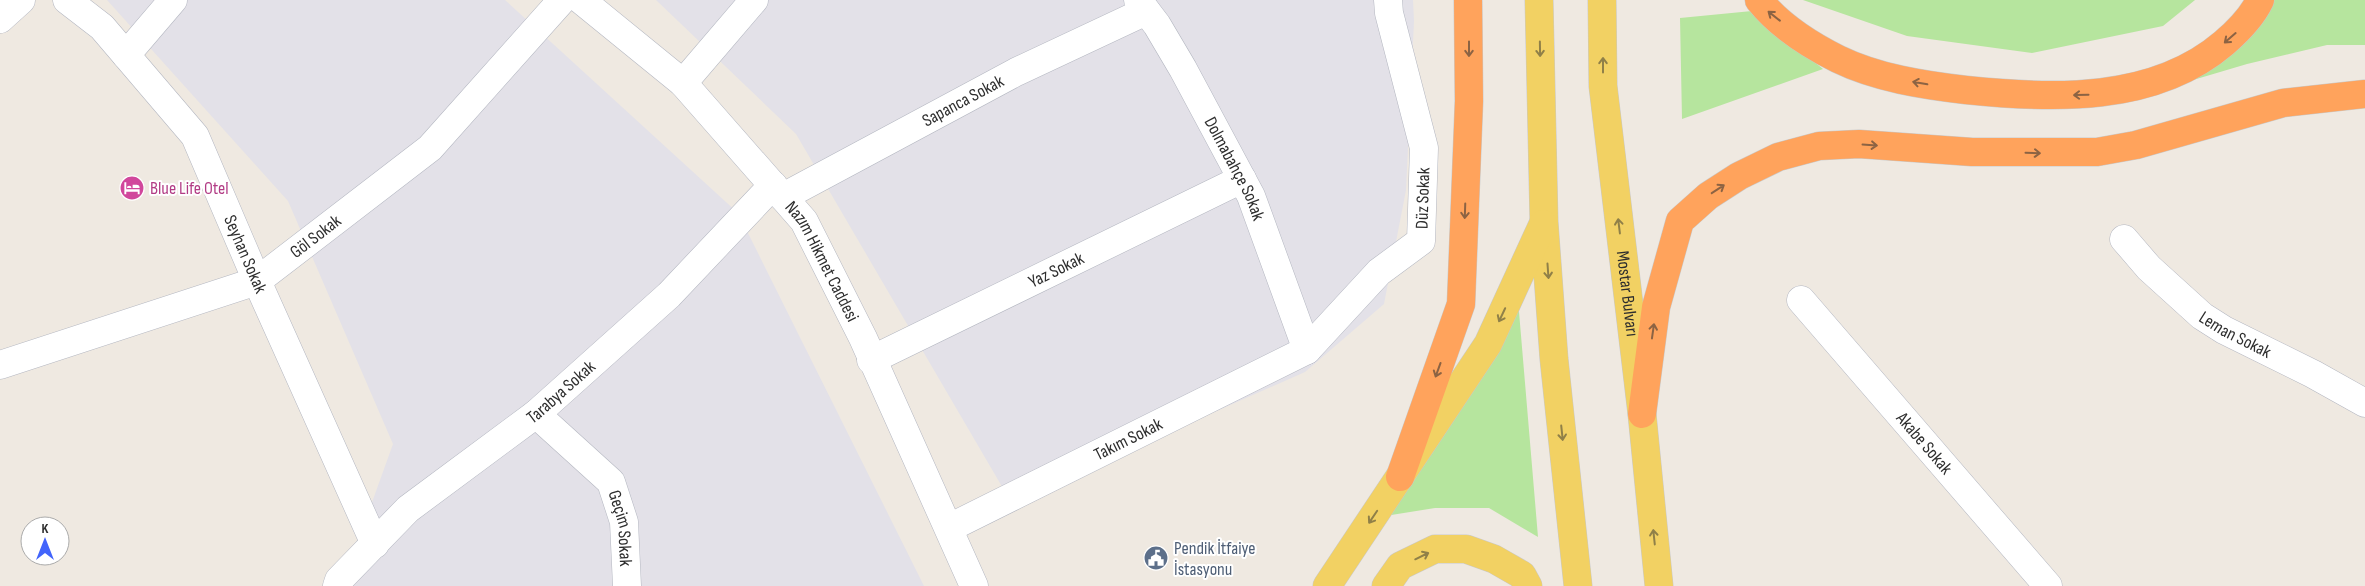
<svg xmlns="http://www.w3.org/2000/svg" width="2365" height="586" viewBox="0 0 2365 586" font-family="'Sofia Sans Condensed',sans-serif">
	<rect width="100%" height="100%" fill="#efe9e1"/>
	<path fill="#e3e1e8" d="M107 0H505L738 213 924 586H338L366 519 393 444 288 201Z
		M656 0H1413L1414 21 1406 190 1384 304 1305 372 1011 502 796 134Z"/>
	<path fill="#b6e59e" d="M1803 0H2195L2163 26 2032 53 1907 36Z
		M2273 0H2365V45H2327L2247 64 2183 83Z
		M1752 11 1823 69 1682 119 1680 18Z
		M1518 300 1538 537 1489 508H1435L1385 516Z"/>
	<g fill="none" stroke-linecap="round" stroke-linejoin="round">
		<defs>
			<g id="street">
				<path id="s1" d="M67 0 102 27 195 136 257 281 375 544"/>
				<path id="s2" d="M581 0 683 83 804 221 863 338 974 586"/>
				<path id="s3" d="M1138 0 1157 25 1183 69 1251 196 1307 350"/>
				<path d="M0 19 21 0"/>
				<path d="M126 55 173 0"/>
				<path d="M683 83 754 0"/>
				<path id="s4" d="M783 197 1016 72 1146 11"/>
				<path id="s5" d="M2124 239 2149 268 2202 316 2224 330 2313 374 2365 403"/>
				<path id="s6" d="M1801 300 2048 586"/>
				<path id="s7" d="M871 360 1242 179"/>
				<path id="s8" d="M0 365 257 281 430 148 562 0"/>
				<path id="s9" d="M536 414 611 482 624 522 627 586"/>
				<path id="s10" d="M949 528 1307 350 1379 272 1421 241 1424 148 1389 13 1388 0"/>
				<path id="s11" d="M337 586 339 580 408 509 536 414 669 295 773 185"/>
			</g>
			<g id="primary">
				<path d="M1539 0 1544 222 1554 359 1578 586"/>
				<path id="s12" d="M1602 0 1603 86 1642 414 1659 586"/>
				<path d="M1327 586 1488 344 1543 224"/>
				<path d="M1386 586 1400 566 1435 549H1466L1494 559 1522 575 1528 586"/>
			</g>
			<path id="highway" d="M1759 0C1778 24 1810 45 1838 59 1877 78 1923 85 1966 90 2052 99 2154 103 2224 43 2238 31 2252 17 2260 0
				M1642 414 1656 307 1680 221 1708 196 1739 176 1778 157 1819 146 1859 144 1972 152H2097L2136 145 2283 103 2365 94
				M1400 477 1461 304 1469 101 1468 0"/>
		</defs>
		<use href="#street" stroke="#b4b7c1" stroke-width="29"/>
		<use href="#primary" stroke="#c9c9c9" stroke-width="29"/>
		<use href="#highway" stroke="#c9c9c9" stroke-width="29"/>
		<use href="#street" stroke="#fff" stroke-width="28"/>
		<use href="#primary" stroke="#f2d163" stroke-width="28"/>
		<use href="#highway" stroke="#ffa35c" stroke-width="28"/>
	</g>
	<defs><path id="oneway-shaft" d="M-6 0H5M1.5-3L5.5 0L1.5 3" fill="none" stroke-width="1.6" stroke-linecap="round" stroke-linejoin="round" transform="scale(1.25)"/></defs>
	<g stroke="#8c6343">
		<use href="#oneway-shaft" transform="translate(1774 16) rotate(-142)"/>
		<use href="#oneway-shaft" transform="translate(2230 38) rotate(139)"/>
		<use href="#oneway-shaft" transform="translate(1469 49) rotate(90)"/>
		<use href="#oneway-shaft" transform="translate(1920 83) rotate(-170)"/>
		<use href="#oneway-shaft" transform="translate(2081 95) rotate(179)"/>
		<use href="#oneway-shaft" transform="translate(1870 145) rotate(4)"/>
		<use href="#oneway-shaft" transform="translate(2033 153) rotate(2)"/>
		<use href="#oneway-shaft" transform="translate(1718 189) rotate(-33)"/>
		<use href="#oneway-shaft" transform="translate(1465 211) rotate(92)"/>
		<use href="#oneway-shaft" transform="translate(1653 331) rotate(-82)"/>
		<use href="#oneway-shaft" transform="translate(1438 370) rotate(110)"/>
	</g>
	<g stroke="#908048">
		<use href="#oneway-shaft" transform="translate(1540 49) rotate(89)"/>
		<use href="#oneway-shaft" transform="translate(1603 65) rotate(-90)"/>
		<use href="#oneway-shaft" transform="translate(1619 226) rotate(-97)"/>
		<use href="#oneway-shaft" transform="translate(1548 271) rotate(86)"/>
		<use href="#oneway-shaft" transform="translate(1502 315) rotate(115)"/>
		<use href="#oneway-shaft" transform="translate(1562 433) rotate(84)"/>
		<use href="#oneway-shaft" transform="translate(1373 517) rotate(124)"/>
		<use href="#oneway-shaft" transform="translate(1654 537) rotate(-96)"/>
		<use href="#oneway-shaft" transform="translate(1422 556) rotate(-26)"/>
	</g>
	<defs>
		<symbol id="hotel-disc" viewBox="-11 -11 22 22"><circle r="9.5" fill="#d1479c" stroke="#fff"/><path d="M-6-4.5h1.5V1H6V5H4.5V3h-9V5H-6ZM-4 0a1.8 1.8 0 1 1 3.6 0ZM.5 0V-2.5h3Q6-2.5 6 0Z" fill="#fff"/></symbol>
		<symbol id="civic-disc" viewBox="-11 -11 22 22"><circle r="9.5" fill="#5c6f8a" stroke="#fff"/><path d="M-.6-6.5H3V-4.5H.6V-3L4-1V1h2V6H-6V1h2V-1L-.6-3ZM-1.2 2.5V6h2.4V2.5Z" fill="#fff"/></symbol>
	</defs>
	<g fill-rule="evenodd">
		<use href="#hotel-disc" x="118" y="174" width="28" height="28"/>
		<use href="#civic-disc" x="1142" y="544" width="28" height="28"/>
	</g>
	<g text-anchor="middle" stroke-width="4" stroke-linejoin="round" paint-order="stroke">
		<g font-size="18" fill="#2e2e2e" stroke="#fff">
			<text dy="6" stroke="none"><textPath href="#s4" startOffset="204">Sapanca Sokak</textPath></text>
			<text dy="6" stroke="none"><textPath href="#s3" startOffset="195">Dolmabahçe Sokak</textPath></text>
			<text dy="6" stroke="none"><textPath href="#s10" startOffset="601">Düz Sokak</textPath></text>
			<text dy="6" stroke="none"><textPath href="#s8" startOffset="344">Göl Sokak</textPath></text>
			<text dy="6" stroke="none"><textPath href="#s1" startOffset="316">Seyhan Sokak</textPath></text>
			<text dy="6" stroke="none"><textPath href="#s2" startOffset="359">Nazım Hikmet Caddesi</textPath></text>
			<text dy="6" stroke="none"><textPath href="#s7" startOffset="206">Yaz Sokak</textPath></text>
			<text dy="6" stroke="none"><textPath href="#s12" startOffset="295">Mostar Bulvarı</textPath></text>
			<text dy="6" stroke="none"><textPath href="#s5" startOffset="148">Leman Sokak</textPath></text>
			<text dy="6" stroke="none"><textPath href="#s11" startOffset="298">Tarabya Sokak</textPath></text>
			<text dy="6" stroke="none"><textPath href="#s10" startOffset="200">Takım Sokak</textPath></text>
			<text dy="6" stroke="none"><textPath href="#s6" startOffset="189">Akabe Sokak</textPath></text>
			<text dy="6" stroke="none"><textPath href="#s9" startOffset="149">Geçim Sokak</textPath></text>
		</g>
		<g font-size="18" fill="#b23c85" stroke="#fff" text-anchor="start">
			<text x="150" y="194">Blue Life Otel</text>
		</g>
		<g font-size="18" fill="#4e5e75" stroke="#fff" text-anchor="start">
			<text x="1174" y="554">Pendik İtfaiye<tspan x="1174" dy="21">İstasyonu</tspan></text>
		</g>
	</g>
	<g transform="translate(45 541)"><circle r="24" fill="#ffffff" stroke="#ababab"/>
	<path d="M0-4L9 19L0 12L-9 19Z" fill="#4264fb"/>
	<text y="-8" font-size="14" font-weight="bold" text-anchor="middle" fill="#2e2e2e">K</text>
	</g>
</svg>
